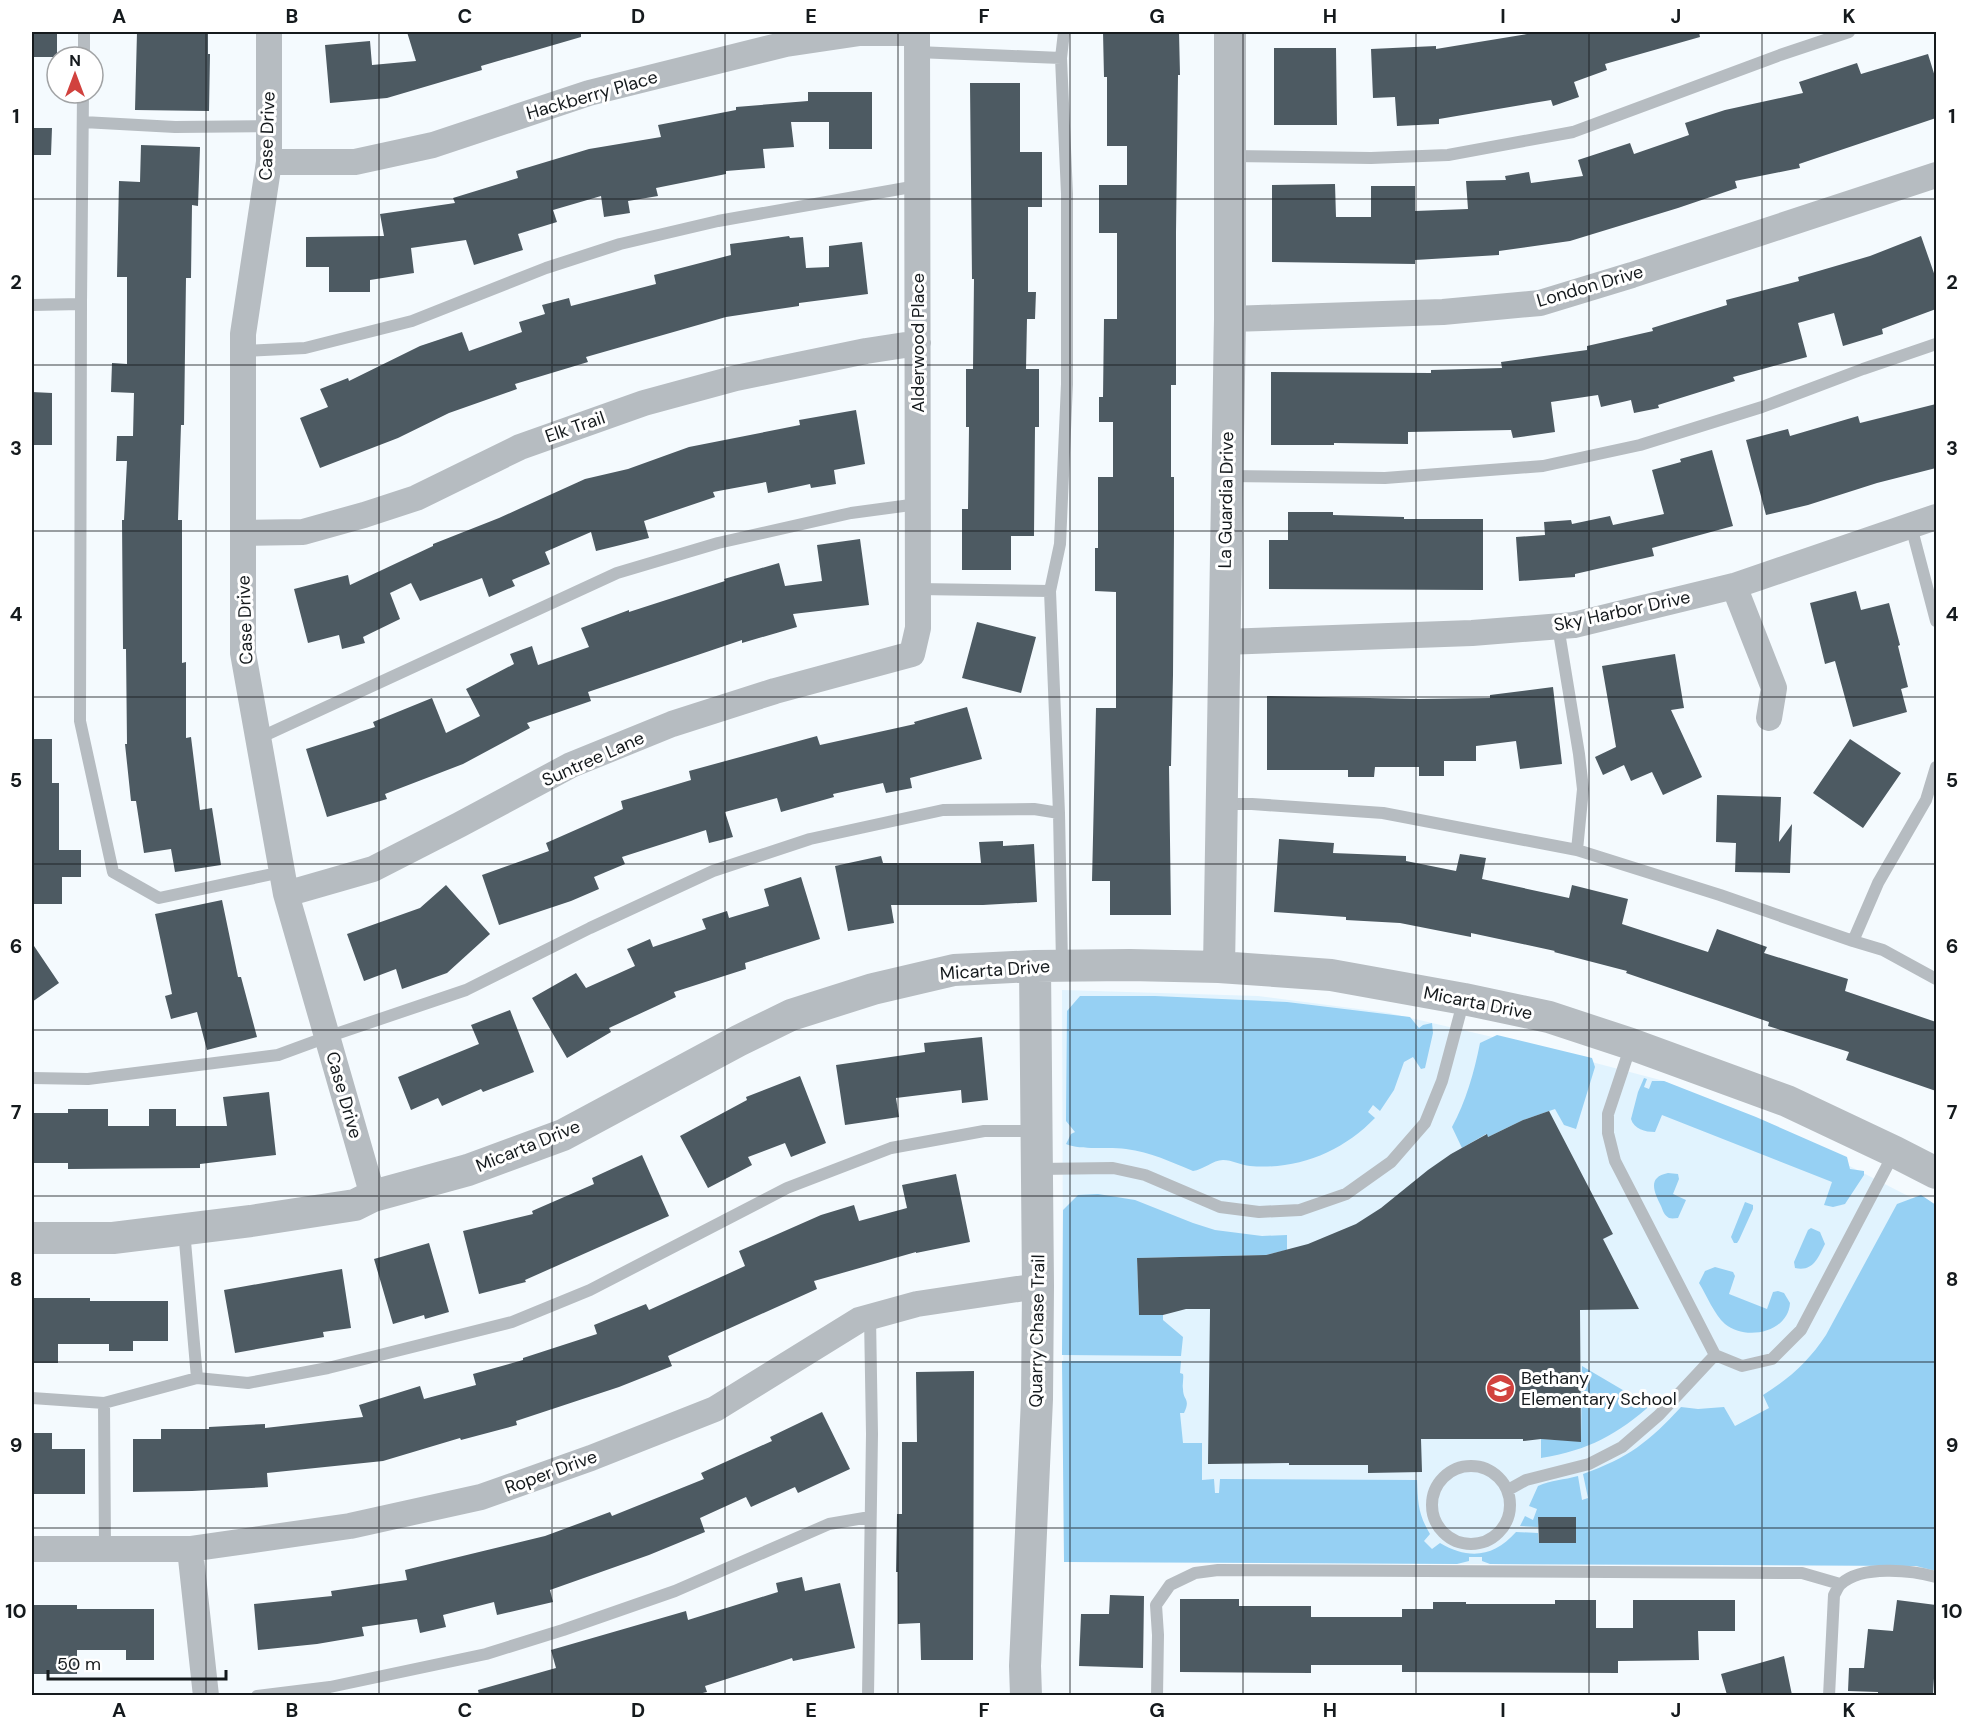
<svg xmlns="http://www.w3.org/2000/svg" width="1968" height="1727" viewBox="0 0 1968 1727" font-family="'DM Sans',sans-serif">
	<rect width="100%" height="100%" fill="#f4fafe"/>
	<path fill="#e1f3fe" d="M1062 990 1258 996 1389 1013 1527 1045 1664 1081 1789 1135 1912 1198 1936 1214V1573L1916 1566 1064 1562Z"/>
	<path fill="#96d0f3" d="M1080 996H1155L1287 1002 1410 1017 1419 1028 1423 1025 1432 1023 1433 1033 1425 1068 1421 1069 1413 1057 1404 1062 1394 1090 1380 1111 1373 1105 1368 1112 1375 1118C1342 1152 1298 1170 1250 1166 1241 1165 1232 1160 1223 1160 1213 1160 1203 1170 1193 1171 1171 1162 1151 1152 1126 1149 1108 1146 1082 1151 1066 1144L1071 1134 1075 1132 1066 1121 1067 1011Z
		M1497 1035 1592 1058 1595 1067 1576 1129 1564 1125 1555 1109 1523 1120 1488 1137 1486 1134 1462 1148 1452 1127C1466 1101 1474 1073 1480 1043Z
		M1644 1078 1647 1079 1644 1087 1649 1089 1652 1081H1664L1756 1117 1847 1157 1850 1169 1864 1171V1175L1845 1204 1833 1207 1824 1205 1832 1182 1662 1115 1655 1132C1645 1132 1634 1129 1631 1119L1638 1092Z
		M1668 1173 1678 1174 1679 1179 1673 1194 1686 1200 1678 1218C1675 1218 1673 1219 1669 1218 1664 1215 1663 1211 1661 1206 1654 1192 1647 1177 1668 1173Z
		M1098 1194 1135 1200 1193 1223 1215 1230 1262 1236 1287 1235V1250L1266 1255 1137 1258 1139 1315H1163V1320L1183 1337 1181 1356 1062 1355 1063 1210 1078 1195Z
		M1921 1195 1936 1205V1571L1916 1566 1490 1564 1482 1561V1557H1469V1561L1457 1564 1064 1562 1062 1361H1181L1180 1373 1183 1374C1184 1379 1182 1384 1183 1389 1183 1401 1191 1398 1184 1413H1180L1183 1443H1202V1480L1214 1479 1215 1493H1219L1220 1479 1417 1480C1418 1503 1418 1514 1430 1534L1424 1541 1432 1549 1440 1543C1469 1560 1494 1557 1516 1532L1538 1533 1539 1543H1575L1576 1517H1539L1538 1527 1520 1526 1525 1516 1533 1520 1537 1509 1529 1506 1538 1486C1551 1480 1564 1480 1578 1476L1582 1500 1588 1498 1583 1474C1628 1458 1649 1442 1681 1407L1698 1409 1724 1407 1735 1426 1769 1408 1763 1395C1789 1379 1809 1361 1826 1335L1897 1204Z
		M1745 1202 1753 1205V1209L1739 1240 1737 1243H1734L1731 1237Z
		M1811 1228 1820 1232 1825 1244C1818 1258 1813 1272 1795 1268L1794 1262 1808 1230Z
		M1715 1267 1733 1272 1735 1276 1729 1294 1767 1309 1773 1292 1778 1291 1784 1293 1790 1303C1788 1333 1745 1341 1725 1324 1714 1314 1707 1296 1699 1283L1705 1271Z
		M1582 1366 1633 1396 1653 1403C1617 1435 1589 1450 1541 1458V1439L1581 1441Z"/>
	<path fill="#4d5a62" d="M32 32H57V57H32Z
		M137 32H208V54H210L209 111 135 110Z
		M407 32H581V37L481 66 482 70 387 98 330 103 325 45 370 41 372 65 416 61Z
		M1103 32H1179L1180 75H1178L1176 232V385H1171V477H1174V532L1173 675 1171 766H1169L1171 915H1110V881H1092L1096 708H1116V592L1095 591V548H1098V477H1113V422H1099V397H1103L1104 319H1117V233H1099V185H1127V146H1107V77H1104Z
		M1539 32H1699L1700 37 1605 64 1607 70 1574 82 1579 97 1553 106 1551 100 1439 119V124L1397 126 1395 97 1373 98 1371 49 1436 46V49Z
		M1274 48H1336L1337 125H1274Z
		M1928 54 1936 80V118L1799 164 1800 168 1735 181 1737 188 1678 208 1570 241 1499 251V255L1415 260V264L1272 262V185L1335 184 1336 217H1371V186H1415V211L1468 209 1466 181 1506 180 1505 176 1529 172 1531 183 1583 176 1578 160 1630 143 1634 154 1689 135 1685 123 1725 110 1803 93 1799 82 1857 63 1861 74Z
		M970 83H1020V152H1042V207H1028V292H1036L1035 319H1027L1026 369H1039V427H1035L1034 536H1011V570H962V509H968L969 427H966V369H973L974 279H972Z
		M808 92H872V149H829V122H791L794 147 763 149 765 168 726 171V174L656 188 658 196 628 201 630 213 604 217 601 196 553 210 557 222 518 234 523 250 474 265 466 240 411 248 414 273 370 280V292H329V267H306V237L384 236 380 214 455 203 453 198 518 178 516 171 589 149 661 137 658 125 736 110V107L808 101Z
		M32 128H52L51 155H32Z
		M141 145 200 147 198 206 192 205 191 278H186L184 425H181L178 520H182V663L186 662V738L191 737 200 810 212 808 221 865 175 872 171 849 144 853 136 801H131L125 744H127L126 649H123L122 520H124L127 461H116L117 436H133L134 393 111 392 112 363 127 364V277H117L119 181 140 182Z
		M789 236 790 238 803 237 806 268 829 267V246L862 242 868 294 799 303V306L726 317 586 357 588 362 515 384 517 389 449 413 398 438 320 468 300 418 328 407 320 389 348 378 349 381 420 346 462 332 469 351 522 332 519 322 545 314 542 305 569 298 571 306 656 284 654 275 731 255 730 244Z
		M1921 236 1936 279V309L1882 329 1883 334 1843 346 1834 313 1798 323 1807 357 1733 377 1735 381 1658 405 1659 408 1634 413 1631 400 1601 407 1598 395 1551 402 1555 432 1513 438 1511 430 1408 432V444L1334 443V445H1271V372L1431 373V370L1502 368 1501 362 1587 350V346L1653 331 1652 328 1727 305 1726 300 1799 281 1798 277 1870 256Z
		M32 392 52 393V445H32Z
		M1936 404V468L1877 483 1808 505 1766 515 1746 440 1788 429 1790 436 1858 416 1860 423Z
		M856 410 865 464 834 470 836 484 811 488 810 484 768 493 766 482 713 492 715 497 644 521 649 538 596 551 591 532 545 552 550 564 512 580 515 586 489 597 482 578 420 601 411 583 390 593 400 619 363 637 365 643 342 649 339 635 308 643 294 589 348 575 350 585 433 546V544L499 518 585 479 628 469 689 447 800 425 799 420Z
		M1712 450 1733 526 1652 548 1654 556 1575 574V577L1519 581 1516 537 1545 535 1544 522 1571 520 1572 524 1610 516 1613 525 1664 514 1652 470 1681 462 1680 459Z
		M1288 512H1333V515L1404 517V519H1483V590L1269 589V540H1288Z
		M860 539 869 605 793 614 797 627 742 643V640L588 692 591 701 527 723 530 728 463 764 385 794 387 799 327 817 306 749 375 727 373 722 432 698 446 733 480 716 466 689 514 664 510 654 532 646 538 665 589 647 581 628 629 610V612L725 581 724 579 779 563 785 586 822 581 817 545Z
		M1856 591 1861 610 1889 603 1900 645 1898 646 1908 687 1901 689 1907 712 1853 727 1835 661 1825 664 1810 603Z
		M977 622 1036 637 1021 693 962 678Z
		M1675 654 1684 708 1671 710 1702 777 1663 795 1652 772 1631 781 1624 765 1603 775 1595 757 1616 747 1602 666Z
		M1553 687 1562 764 1520 769 1516 741 1476 746V761H1444V776H1419V767H1375L1374 777H1348V770H1267V696L1419 699 1490 698V695Z
		M967 707 982 759 910 778 912 788 886 793 883 783 833 794 834 797 781 812 777 798 725 812 733 837 709 843 706 830 622 857 625 864 594 877 599 889 571 901 499 925 482 875 549 851 546 843 623 809 621 801 691 780 689 771 773 748 817 736 820 745 915 724 914 722Z
		M32 739H52V783H59V850H81V877H62V904H32Z
		M1850 739 1901 773 1863 828 1813 793Z
		M1717 795 1781 797 1779 842 1792 824 1790 873 1735 872 1736 843 1716 842Z
		M1279 839 1334 843 1333 853 1406 856V861L1456 871 1460 854 1486 858 1482 879 1569 898 1572 885 1628 899 1622 924 1708 952 1717 929 1767 947 1764 953 1848 979 1845 991 1936 1022V1091L1846 1060 1849 1052 1768 1026 1769 1022 1626 973 1627 971 1554 952 1555 951 1471 933V937L1400 923 1346 920V917L1274 912Z
		M1003 841V846L1034 844 1037 902 983 905H891L894 923 848 931 835 866 881 856 883 863H981L979 842Z
		M801 877 820 939 745 963 746 969 674 992 676 997 609 1028 611 1032 567 1058 532 998 576 973 586 988 635 966 627 949 650 939 653 947 706 929 702 919 727 911 729 918 769 906 764 889Z
		M446 885 490 934 447 973 402 989 396 969 364 981 347 934 420 908Z
		M222 900 238 977H241L257 1037 207 1050 197 1012 171 1019 165 996 172 994 155 914Z
		M32 943 59 983 32 1002Z
		M510 1010 534 1072 483 1092 481 1089 442 1106 438 1098 411 1110 398 1077 479 1044 471 1025Z
		M982 1037 988 1100 962 1103 961 1090 896 1098 899 1117 845 1125 836 1065 925 1052 924 1043Z
		M800 1076 826 1143 791 1157 785 1143 748 1157 752 1165 708 1188 680 1136 747 1100 746 1097Z
		M269 1092 276 1155 200 1164V1168L68 1169V1163H32V1113H68V1109H108V1126H149V1109H176V1126H227L223 1097Z
		M1549 1111 1613 1234 1603 1239 1639 1309 1580 1310 1581 1442 1541 1439 1523 1441V1439H1421L1422 1472 1368 1473V1465H1289V1463L1208 1464 1210 1309H1186L1163 1315H1139L1137 1258 1266 1255 1308 1244 1356 1224 1381 1208 1428 1170 1451 1154 1487 1134 1488 1137 1523 1120Z
		M642 1155 669 1216 525 1280 526 1282 479 1294 463 1231 533 1214 532 1211 594 1184 592 1178Z
		M956 1174 970 1242 916 1253V1252L814 1281 817 1289 668 1356 672 1366 619 1387 516 1421 517 1425 461 1440 460 1438 383 1461 267 1473 268 1487 192 1491 133 1492V1439H161V1429H209V1427L265 1424V1428L363 1417 359 1405 420 1386 424 1399 476 1385 473 1374 523 1360V1358L597 1334 594 1325 646 1304 649 1310 745 1266 739 1251 821 1215 854 1205 859 1221 907 1208 902 1185Z
		M429 1243 449 1312 425 1319 424 1315 393 1324 374 1259Z
		M342 1269 351 1328 323 1332 324 1337 235 1353 224 1290Z
		M32 1298H90V1301H168V1341H133V1351H109V1344H58V1363H32Z
		M974 1371 973 1660H921L920 1623 898 1624V1572H896L897 1514H902V1442H917L916 1372Z
		M822 1412 850 1469 798 1493 795 1487 751 1507 746 1497 700 1518 705 1532 649 1555 550 1590 553 1602 497 1615 494 1602 443 1615 446 1627 420 1633 417 1619 362 1627 364 1636 317 1644 258 1650 254 1604 332 1596 331 1591 407 1580 405 1570 545 1536 610 1512 612 1516 704 1479 701 1473 772 1441 770 1437Z
		M32 1433H52V1449H85V1494H32Z
		M1538 1517H1576V1543H1539Z
		M802 1577 805 1591 840 1583 855 1648 793 1661 792 1658 705 1686 707 1692 694 1695H479L478 1690 556 1668 551 1650 686 1611 688 1620 778 1592 776 1583Z
		M1110 1595 1144 1596 1143 1668 1079 1666 1081 1614H1109Z
		M1180 1599H1239V1606H1311V1617H1402V1609H1433V1602H1466V1604H1555V1600H1596V1628H1633V1600H1735V1631H1698L1699 1660 1618 1661V1673L1402 1672V1665H1311V1673L1180 1672Z
		M1897 1600 1936 1605V1661H1935L1933 1695H1878V1692L1848 1691 1849 1668H1864L1868 1629 1893 1631Z
		M32 1605H77V1609H154V1660H126V1650H77V1674H32Z
		M1784 1656 1792 1695H1727L1721 1674Z"/>
	<g fill="none" stroke-linecap="round" stroke-linejoin="round">
		<path stroke="#b6bcc1" stroke-width="12" d="M917 52 1061 58 1067 194V384L1060 544 1050 591
			M84 57V32
			M1061 58 1064 32
			M83 122 175 127 269 126
			M1231 156 1371 158 1448 155 1573 132 1780 55 1849 32
			M81 304 80 721 113 872 159 898 282 872
			M32 305 81 304 83 93
			M243 351 305 348 412 321 546 268 620 244 718 221 917 186
			M1228 476 1385 478 1543 466 1640 445 1762 407 1863 369 1936 344
			M1911 526 1936 621
			M918 589 1050 591 1059 813
			M257 739 617 573 718 543 851 513 918 504
			M1222 804H1252L1383 813 1577 850 1583 789 1579 754 1558 626
			M1577 850 1720 895 1853 941 1878 883 1926 800 1936 767
			M1853 941 1883 950 1936 979
			M1631 1045 1608 1114V1133L1615 1161 1715 1355 1742 1366 1772 1359 1801 1330 1894 1153
			M32 1078 88 1079 278 1055 327 1037 466 990 590 928 713 871 810 839 943 810 1034 809 1059 813 1062 964
			M1038 1169 1113 1168 1145 1175 1220 1207 1259 1212 1300 1210 1346 1194 1391 1162 1425 1123 1442 1081 1464 999
			M197 1378 248 1383 328 1368 512 1322 590 1290 787 1188 891 1148 984 1131H1036
			M32 1398 104 1403 105 1549
			M104 1403 197 1378 184 1230
			M1432 1505a39 39 0 1 1 78 0a39 39 0 1 1-78 0Z
			M1508 1490 1526 1480 1589 1464 1622 1447 1659 1415 1715 1355
			M257 1696 330 1687 486 1654 563 1630 675 1591 829 1524 870 1517
			M868 1696 872 1434 870 1317
			M1157 1696 1158 1635 1156 1605 1170 1585 1195 1573 1218 1570 1802 1573 1840 1584
			M1829 1696 1834 1595C1836 1592 1838 1586 1841 1584 1861 1565 1912 1570 1936 1577"/>
		<path stroke="#b6bcc1" stroke-width="26" d="M269 32V162L243 334V653L286 894 373 1196
			M269 162H355L433 145 589 93 786 44 860 33H917
			M1230 319 1443 312 1540 303 1632 275 1936 175
			M243 533 303 532 364 515 416 498 520 447 644 403 736 378 866 351 918 343
			M1734 586 1774 688 1769 718
			M1224 642 1472 633 1574 625 1734 586 1936 517
			M286 894 373 869 459 825 571 765 672 724 775 691 912 654 918 628 917 32
			M32 1549H190L350 1526 481 1497 591 1458 715 1409 859 1320 917 1304 1038 1286
			M190 1549 206 1696"/>
		<path stroke="#b6bcc1" stroke-width="32" d="M1219 967 1230 319V32
			M32 1238H113L251 1221 355 1205 373 1196 468 1170 563 1135 738 1041 791 1015 873 989 954 970 1035 966 1130 965 1219 967 1331 975 1464 999 1549 1017 1631 1044 1787 1101 1895 1152 1936 1173
			M1026 1696 1025 1666 1037 1399 1038 1286 1035 966"/>
	</g>
	<path fill="none" stroke="#151a1d" stroke-width="1.5" stroke-opacity="0.55" d="M206 32V1696M379 32V1696M552 32V1696M725 32V1696M898 32V1696M1070 32V1696M1243 32V1696M1416 32V1696M1589 32V1696M1762 32V1696M32 199H1936M32 365H1936M32 531H1936M32 697H1936M32 864H1936M32 1030H1936M32 1196H1936M32 1362H1936M32 1528H1936"/>
	<defs>
		<symbol id="school-disc" viewBox="-11 -11 22 22"><circle r="9.5" fill="#d1423e" stroke="#fff"/><path d="M0-5L7-2L0 1L-7-2ZM-4 1L0 2.5L4 1V4Q0 6-4 4Z" fill="#fff"/></symbol>
	</defs>
	<g fill-rule="evenodd">
		<use href="#school-disc" x="1484" y="1372" width="33" height="33"/>
	</g>
	<g text-anchor="middle" stroke-width="6" stroke-linejoin="round" paint-order="stroke">
		<g font-size="18" fill="#151a1d" stroke="#fff">
			<text transform="translate(592 95) rotate(-16)" y="6">Hackberry Place</text>
			<text transform="translate(267 136) rotate(-88)" y="6">Case Drive</text>
			<text transform="translate(1590 286) rotate(-16)" y="6">London Drive</text>
			<text transform="translate(918 343) rotate(-90)" y="6">Alderwood Place</text>
			<text transform="translate(575 427) rotate(-19)" y="6">Elk Trail</text>
			<text transform="translate(1226 500) rotate(-89)" y="6">La Guardia Drive</text>
			<text transform="translate(1622 611) rotate(-12)" y="6">Sky Harbor Drive</text>
			<text transform="translate(245 620) rotate(-92)" y="6">Case Drive</text>
			<text transform="translate(593 759) rotate(-24)" y="6">Suntree Lane</text>
			<text transform="translate(995 970) rotate(-4)" y="6">Micarta Drive</text>
			<text transform="translate(1478 1003) rotate(11)" y="6">Micarta Drive</text>
			<text transform="translate(344 1095) rotate(74)" y="6">Case Drive</text>
			<text transform="translate(528 1146) rotate(-22)" y="6">Micarta Drive</text>
			<text transform="translate(1037 1331) rotate(-89)" y="6">Quarry Chase Trail</text>
			<text transform="translate(551 1472) rotate(-20)" y="6">Roper Drive</text>
		</g>
		<g font-size="18" fill="#151a1d" stroke="#fff" text-anchor="start">
			<text x="1521" y="1384">Bethany<tspan x="1521" dy="21">Elementary School</tspan></text>
		</g>
	</g>
	<rect width="1968" height="1727" fill="none" stroke="#ffffff" stroke-width="66"/>
	<g transform="translate(75 75)"><circle r="28" fill="#ffffff" stroke="#a1a3a5" stroke-width="1.5"/>
	<path d="M0-4.5L10 22L0 15L-10 22Z" fill="#d1423e"/>
	<text y="-9" font-size="16" font-weight="bold" text-anchor="middle" fill="#151a1d">N</text>
	</g>
	<path d="M48 1670v9h178v-9" fill="none" stroke="#151a1d" stroke-width="3"/>
	<text x="57" y="1670" font-size="18" fill="#151a1d" stroke="#ffffff" stroke-width="4.5" paint-order="stroke">50 m</text>
	<rect x="33" y="33" width="1902" height="1661" fill="none" stroke="#151a1d" stroke-width="2"/>
	<g font-size="20" text-anchor="middle" font-weight="bold" fill="#151a1d">
		<text x="119" y="23">A</text>
		<text x="292" y="23">B</text>
		<text x="465" y="23">C</text>
		<text x="638" y="23">D</text>
		<text x="811" y="23">E</text>
		<text x="984" y="23">F</text>
		<text x="1157" y="23">G</text>
		<text x="1330" y="23">H</text>
		<text x="1503" y="23">I</text>
		<text x="1676" y="23">J</text>
		<text x="1849" y="23">K</text>
		<text x="16" y="123">1</text>
		<text x="1952" y="123">1</text>
		<text x="16" y="289">2</text>
		<text x="1952" y="289">2</text>
		<text x="16" y="455">3</text>
		<text x="1952" y="455">3</text>
		<text x="16" y="621">4</text>
		<text x="1952" y="621">4</text>
		<text x="16" y="787">5</text>
		<text x="1952" y="787">5</text>
		<text x="16" y="953">6</text>
		<text x="1952" y="953">6</text>
		<text x="16" y="1119">7</text>
		<text x="1952" y="1119">7</text>
		<text x="16" y="1286">8</text>
		<text x="1952" y="1286">8</text>
		<text x="16" y="1452">9</text>
		<text x="1952" y="1452">9</text>
		<text x="16" y="1618">10</text>
		<text x="1952" y="1618">10</text>
		<text x="119" y="1717">A</text>
		<text x="292" y="1717">B</text>
		<text x="465" y="1717">C</text>
		<text x="638" y="1717">D</text>
		<text x="811" y="1717">E</text>
		<text x="984" y="1717">F</text>
		<text x="1157" y="1717">G</text>
		<text x="1330" y="1717">H</text>
		<text x="1503" y="1717">I</text>
		<text x="1676" y="1717">J</text>
		<text x="1849" y="1717">K</text>
	</g>
</svg>
